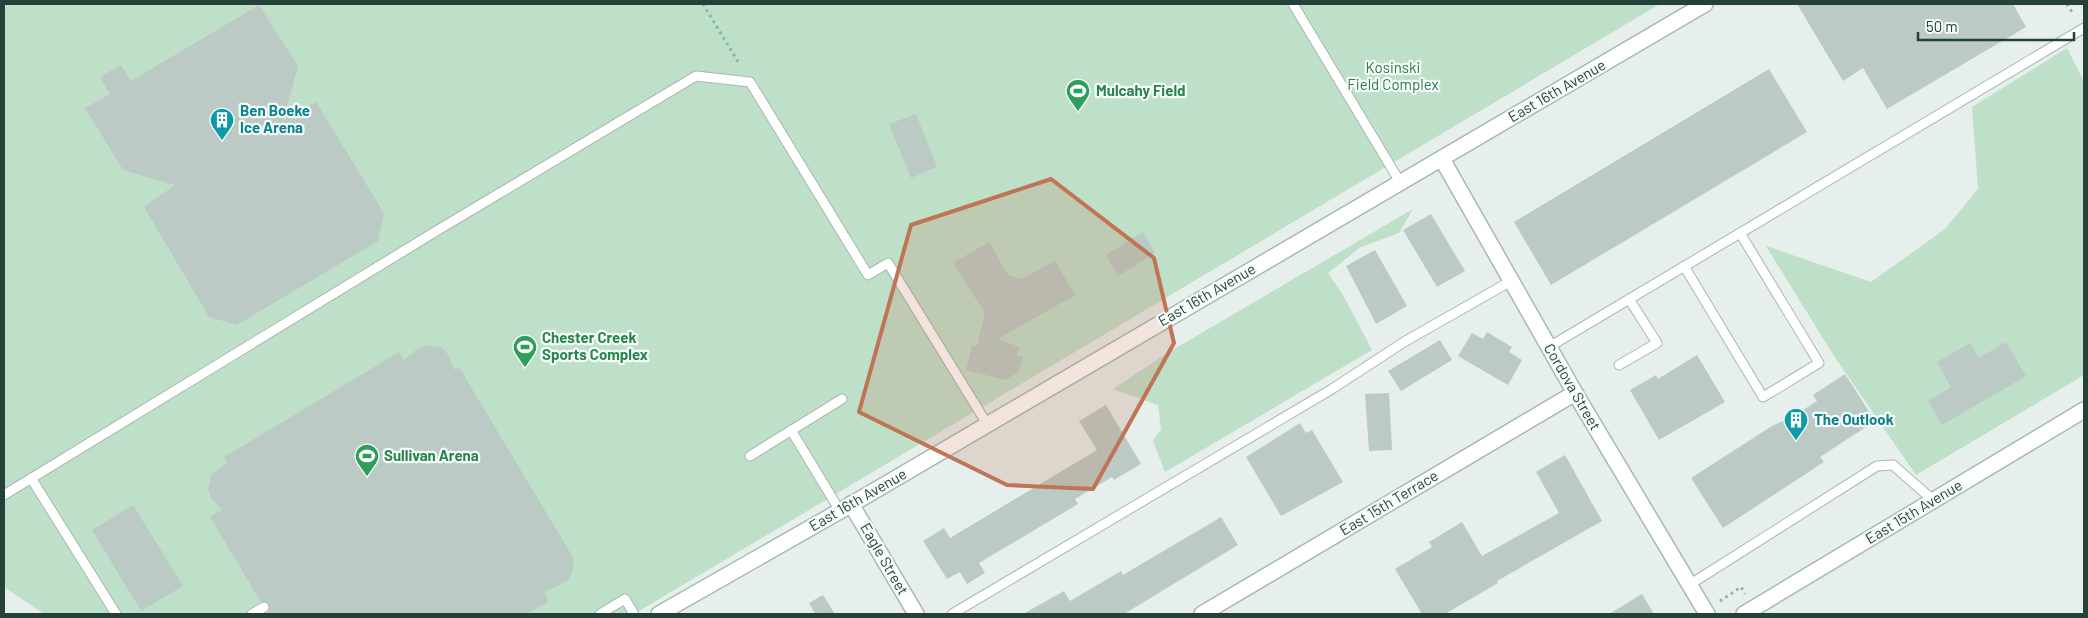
<svg xmlns="http://www.w3.org/2000/svg" width="2088" height="618" viewBox="0 0 2088 618" font-family="Barlow,sans-serif">
	<rect width="100%" height="100%" fill="#e6efeb"/>
	<path fill="#bfe0c8" d="M4 4H1660L634 614H44L4 587Z
		M2067 48 2084 82V375L1916 475 1834 356 1766 246 1871 282 1945 229 1978 189 1972 107Z
		M1413 209 1399 233 1361 247 1328 273 1343 295 1372 350 1165 472 1153 441 1161 429 1158 405 1113 389 1169 352Z"/>
	<path fill="#bbcac4" d="M1797 4H2013L2026 27 1887 109 1863 68 1843 81Z
		M259 5 298 66 283 121 316 102 384 213 378 241 237 325 209 317 144 207 175 185 123 170 85 108 110 94 100 77 121 65 131 81Z
		M1769 69 1807 132 1551 285 1514 222Z
		M916 114 937 167 911 178 889 124Z
		M1431 214 1465 271 1437 287 1403 230Z
		M1143 232 1155 253 1118 276 1106 255Z
		M989 242 1008 275 1022 279 1055 261 1075 295 998 339 1019 347 1017 356 1023 357 1019 372 1005 380 966 370 972 345 977 346 985 313 953 263Z
		M1375 250 1407 306 1376 324 1346 266Z
		M1487 332 1512 347 1509 352 1522 360 1508 385 1458 356 1472 333 1483 339Z
		M1440 340 1452 360 1401 391 1388 371Z
		M2006 342 2026 376 1942 425 1928 401 1951 387 1937 362 1970 343 1979 358Z
		M426 345 441 347 447 353 455 370 459 367 574 559 572 574 566 582 545 592 548 602 527 614H269V603L261 602 210 517 222 510 211 498 208 489 211 475 227 463 224 457 399 352 404 360 417 349Z
		M1697 355 1725 402 1659 440 1630 390 1656 375 1658 379Z
		M1845 374 1875 421 1820 457 1824 462 1723 528 1691 478 1772 426 1794 416 1817 401 1813 395Z
		M1389 393 1392 450 1369 451 1365 394Z
		M1106 405 1141 464 1114 480 1112 477 1075 499 1078 504 979 563 985 573 967 584 960 572 947 579 923 541 944 528 950 538 1097 450 1079 421Z
		M1300 423 1306 433 1312 430 1343 482 1281 516 1246 457Z
		M1565 455 1602 521 1497 581 1498 583 1445 614H1422L1395 569 1432 547 1429 542 1462 522 1482 556 1559 513 1536 472Z
		M133 505 183 586 141 611 92 530Z
		M1221 517 1238 545 1124 614H1023L1064 591 1070 601 1121 571 1123 575Z
		M1642 594 1654 614H1609Z
		M823 595 835 614H815L809 603Z"/>
	<g fill="none" stroke-linecap="round" stroke-linejoin="round">
		<defs>
			<path id="lane" d="M1293 4 1400 182
				M1684 266 1763 397 1819 363 1740 233
				M1549 347 2084 28
				M1619 365 1657 343 1629 299
				M791 430 840 511
				M750 456 842 399
				M31 478 116 614
				M4 495 438 230 696 76 750 82 868 275 888 263 987 424
				M1689 585 1877 466 1893 465 1934 501
				M252 614 264 607
				M600 614 625 599 634 614
				M952 614 1332 389 1404 342 1511 281"/>
			<path id="street" d="M1442 159 1575 393 1707 614
				M851 504 916 614
				M1202 614 1575 393"/>
			<path id="secondary" d="M659 614 840 511 1705 4
				M1744 614 2084 410"/>
		</defs>
		<use href="#lane" stroke="#a8b8b2" stroke-width="11"/>
		<use href="#street" stroke="#a8b8b2" stroke-width="18"/>
		<use href="#secondary" stroke="#a4bbb3" stroke-width="18"/>
		<path stroke="#86b3a5" stroke-width="3" stroke-dasharray="2.5 4" stroke-linecap="butt" d="M703 4 740 65
			M2067 4 2073 14
			M1720 601 1741 587 1745 594"/>
		<use href="#lane" stroke="#fff" stroke-width="9"/>
		<use href="#street" stroke="#fff" stroke-width="15"/>
		<use href="#secondary" stroke="#fff" stroke-width="15"/>
	</g>
	<path fill="#c07456" fill-opacity="0.2" stroke="#c07456" stroke-width="4" stroke-linejoin="round" d="M1051 179 1154 258 1174 343 1093 489 1007 485 859 412 911 225Z"/>
	<defs>
		<symbol id="stadium-pin" viewBox="-11 -11 22 30"><path d="M0 17L-7.5 6A9.5 9.5 0 1 1 7.5 6Z" fill="#2e9e5b" stroke="#f7fbf9"/><path d="M0-5a6.5 5 0 1 0 0 10a6.5 5 0 1 0 0-10ZM-3.5-1.8h7v3.6h-7Z" fill="#fff"/></symbol>
		<symbol id="building-pin" viewBox="-11 -11 22 30"><path d="M0 17L-7.5 6A9.5 9.5 0 1 1 7.5 6Z" fill="#0f9aa8" stroke="#f7fbf9"/><path d="M-4-6H4V6H1V3H-1V6H-4ZM-2.5-4.3h1.7v1.8h-1.7ZM.8-4.3h1.7v1.8H.8ZM-2.5-1h1.7V.8h-1.7ZM.8-1h1.7V.8H.8Z" fill="#fff"/></symbol>
	</defs>
	<g fill-rule="evenodd">
		<use href="#stadium-pin" x="1064" y="77" width="28" height="38"/>
		<use href="#building-pin" x="208" y="106" width="28" height="38"/>
		<use href="#stadium-pin" x="511" y="333" width="28" height="38"/>
		<use href="#building-pin" x="1782" y="406" width="28" height="38"/>
		<use href="#stadium-pin" x="353" y="442" width="28" height="38"/>
	</g>
	<g text-anchor="middle" stroke-width="4.5" stroke-linejoin="round" paint-order="stroke">
		<g font-size="15" fill="#2d7a4b" stroke="#f7fbf9">
			<text x="1393" y="73">Kosinski<tspan x="1393" dy="17">Field Complex</tspan></text>
		</g>
		<g font-size="15" font-weight="bold" fill="#27864d" stroke="#f7fbf9" text-anchor="start">
			<text x="1096" y="96">Mulcahy Field</text>
			<text x="542" y="343">Chester Creek<tspan x="542" dy="17">Sports Complex</tspan></text>
			<text x="384" y="461">Sullivan Arena</text>
		</g>
		<g font-size="15" fill="#24423a" stroke="#f7fbf9">
			<text transform="translate(1557 91) rotate(-30)" y="5">East 16th Avenue</text>
			<text transform="translate(1207 295) rotate(-30)" y="5">East 16th Avenue</text>
			<text transform="translate(1572 387) rotate(60)" y="5">Cordova Street</text>
			<text transform="translate(858 500) rotate(-30)" y="5">East 16th Avenue</text>
			<text transform="translate(1389 503) rotate(-31)" y="5">East 15th Terrace</text>
			<text transform="translate(1914 512) rotate(-31)" y="5">East 15th Avenue</text>
			<text transform="translate(884 559) rotate(60)" y="5">Eagle Street</text>
		</g>
		<g font-size="15" font-weight="bold" fill="#0d838f" stroke="#f7fbf9" text-anchor="start">
			<text x="240" y="116">Ben Boeke<tspan x="240" dy="17">Ice Arena</tspan></text>
			<text x="1814" y="425">The Outlook</text>
		</g>
	</g>
	<rect width="2088" height="618" fill="none" stroke="#24423a" stroke-width="10"/>
	<path d="M1918 32v8h156v-8" fill="none" stroke="#24423a" stroke-width="2.5"/>
	<text x="1926" y="32" font-size="15" fill="#24423a" stroke="#f7fbf9" stroke-width="4" paint-order="stroke">50 m</text>
</svg>
